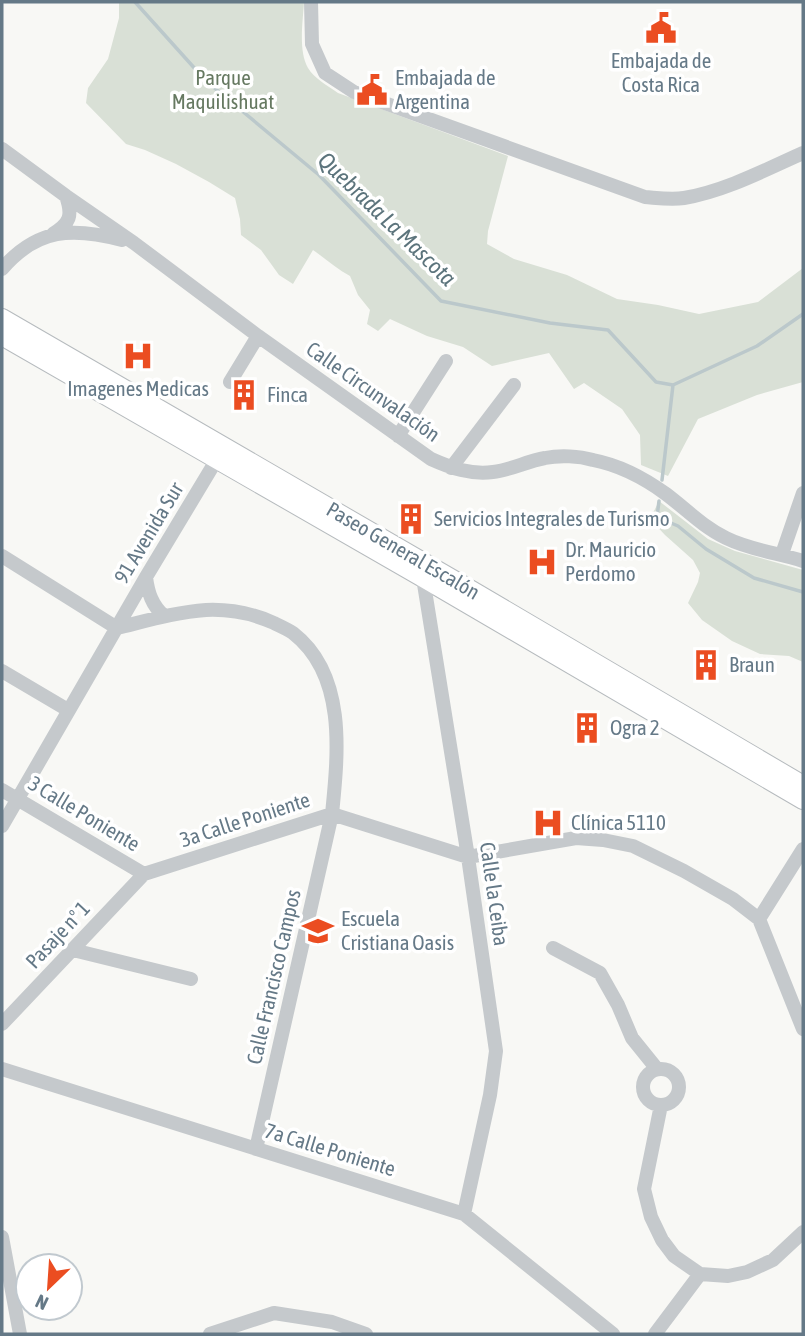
<svg xmlns="http://www.w3.org/2000/svg" width="805" height="1336" viewBox="0 0 805 1336" font-family="'Asap Condensed',sans-serif">
	<rect width="100%" height="100%" fill="#f8f8f5"/>
	<path fill="#d9e0d6" d="M119 2H304C303 21 298 51 308 68 314 78 328 86 338 93L508 156 488 231 487 244 514 259 567 275 617 299 658 305 699 314 758 302 803 268V382L757 395 698 419 668 476 641 465 640 435 622 409 584 383 574 389 549 353 492 366 463 347 427 336 390 319 378 331 367 324 370 310 358 295 350 276C337 269 326 259 313 250L293 284 279 275 261 250 241 235 240 219 235 198 209 182 176 164 145 150 126 144 86 103 88 88 108 59 119 18Z
		M659 501 708 539 735 551 803 570V662L789 656 760 654 732 641 702 620 688 603 698 582 700 573 693 560 665 535 650 519Z"/>
	<g fill="none" stroke-linecap="round" stroke-linejoin="round">
		<path stroke="#bbc8cb" stroke-width="3.5" d="M135 2 206 81 319 175 441 301 550 323 608 330 656 382 673 385 757 346 803 314
			M662 480 673 385
			M659 501 657 517 678 526 706 549 754 578 803 592"/>
		<defs>
			<path id="major" d="M2 318 468 588 803 785
				M2 336 423 578 803 800"/>
		</defs>
		<use href="#major" stroke="#b6bbbe" stroke-width="20"/>
		<path stroke="#c5c9cc" stroke-width="14" d="M311 2 312 44 325 73 354 92 645 197C658 198 671 200 684 198 725 191 765 170 803 153
			M2 149 66 196 134 243 258 336 431 459C451 468 471 475 493 472 511 470 527 461 545 458 560 455 579 456 593 460 619 465 644 478 666 494 686 509 703 527 726 538 750 550 778 553 803 561
			M53 234C70 223 73 216 66 196
			M2 269C37 228 73 227 122 240
			M230 382 258 336
			M398 436 446 361
			M451 468 514 385
			M782 554 803 493
			M2 556 117 628C146 621 176 612 206 610 230 609 252 613 274 623 280 626 287 629 293 633 347 675 338 754 332 814L256 1149
			M146 577C148 593 152 605 164 616
			M423 578 468 857 496 1051 490 1095 464 1214
			M2 671 68 710
			M2 790 144 874
			M2 826 146 577 217 459
			M759 919 803 849
			M553 948 600 973 618 1005 632 1038 657 1069
			M73 950 191 979
			M2 1024 144 874 332 814 468 857 576 838 603 840 633 846 684 871 733 899 759 919 803 1029
			M643 1087a18 18 0 1 1 36 0a18 18 0 1 1-36 0Z
			M2 1069 464 1214 613 1334
			M661 1105 644 1189 651 1217 662 1240 674 1256 700 1274 728 1276 747 1272 773 1260 803 1232
			M2 1237 20 1334
			M210 1334 274 1313 332 1322 366 1334
			M655 1334 700 1274"/>
		<use href="#major" stroke="#fff" stroke-width="18"/>
	</g>
	<defs>
		<symbol id="civic-bare" viewBox="-9 -9 18 18"><path d="M-.6-6.5H3V-4.5H.6V-3L4-1V1h2V6H-6V1h2V-1L-.6-3ZM-1.2 2.5V6h2.4V2.5Z" fill="#eb4d21" stroke="#fff" stroke-width="2.5" paint-order="stroke"/></symbol>
		<symbol id="hospital-bare" viewBox="-9 -9 18 18"><path d="M-5-5h3v3.5h4V-5h3V5h-3V1.5h-4V5h-3Z" fill="#eb4d21" stroke="#fff" stroke-width="2.5" paint-order="stroke"/></symbol>
		<symbol id="building-bare" viewBox="-9 -9 18 18"><path d="M-4-6H4V6H1V3H-1V6H-4ZM-2.5-4.3h1.7v1.8h-1.7ZM.8-4.3h1.7v1.8H.8ZM-2.5-1h1.7V.8h-1.7ZM.8-1h1.7V.8H.8Z" fill="#eb4d21" stroke="#fff" stroke-width="2.5" paint-order="stroke"/></symbol>
		<symbol id="university-bare" viewBox="-9 -9 18 18"><path d="M0-5L7-2L0 1L-7-2ZM-4 1L0 2.5L4 1V4Q0 6-4 4Z" fill="#eb4d21" stroke="#fff" stroke-width="2.5" paint-order="stroke"/></symbol>
	</defs>
	<g fill-rule="evenodd">
		<use href="#civic-bare" x="639" y="6" width="44" height="44"/>
		<use href="#civic-bare" x="350" y="68" width="44" height="44"/>
		<use href="#hospital-bare" x="116" y="334" width="44" height="44"/>
		<use href="#building-bare" x="222" y="373" width="44" height="44"/>
		<use href="#building-bare" x="389" y="497" width="44" height="44"/>
		<use href="#hospital-bare" x="520" y="540" width="44" height="44"/>
		<use href="#building-bare" x="684" y="643" width="44" height="44"/>
		<use href="#building-bare" x="565" y="706" width="44" height="44"/>
		<use href="#hospital-bare" x="526" y="801" width="44" height="44"/>
		<use href="#university-bare" x="296" y="909" width="44" height="44"/>
	</g>
	<g text-anchor="middle" stroke-width="7" stroke-linejoin="round" paint-order="stroke">
		<g font-size="21" fill="#657987" stroke="#fff" text-anchor="start">
			<text x="661" y="68" text-anchor="middle">Embajada de<tspan x="661" dy="24">Costa Rica</tspan></text>
			<text x="395" y="85">Embajada de<tspan x="395" dy="24">Argentina</tspan></text>
			<text x="138" y="396" text-anchor="middle">Imagenes Medicas</text>
			<text x="267" y="402">Finca</text>
			<text x="434" y="526">Servicios Integrales de Turismo</text>
			<text x="565" y="557">Dr. Mauricio<tspan x="565" dy="24">Perdomo</tspan></text>
			<text x="729" y="672">Braun</text>
			<text x="610" y="735">Ogra 2</text>
			<text x="571" y="830">Clínica 5110</text>
			<text x="341" y="926">Escuela<tspan x="341" dy="24">Cristiana Oasis</tspan></text>
		</g>
		<g font-size="21" fill="#667961" stroke="#fff">
			<text x="223" y="85">Parque<tspan x="223" dy="24">Maquilishuat</tspan></text>
		</g>
		<g font-size="21" fill="#657987" stroke="#fff">
			<text transform="translate(373 392) rotate(35)" y="7">Calle Circunvalación</text>
			<text transform="translate(149 533) rotate(-59)" y="7">91 Avenida Sur</text>
			<text transform="translate(403 551) rotate(30)" y="7">Paseo General Escalón</text>
			<text transform="translate(84 814) rotate(31)" y="7">3 Calle Poniente</text>
			<text transform="translate(245 820) rotate(-18)" y="7">3a Calle Poniente</text>
			<text transform="translate(494 894) rotate(82)" y="7">Calle la Ceiba</text>
			<text transform="translate(58 935) rotate(-47)" y="7">Pasaje n° 1</text>
			<text transform="translate(274 977) rotate(-77)" y="7">Calle Francisco Campos</text>
			<text transform="translate(330 1150) rotate(17)" y="7">7a Calle Poniente</text>
		</g>
		<g font-size="23" font-style="italic" fill="#5c747c" stroke="#fff">
			<text transform="translate(387 219) rotate(44)" y="8">Quebrada La Mascota</text>
		</g>
	</g>
	<rect width="805" height="1336" fill="none" stroke="#657987" stroke-width="7"/>
	<g transform="translate(49 1287) rotate(205)"><circle r="33" fill="#ffffff" stroke="#c1c9cf" stroke-width="2"/>
	<path d="M0-5L12 26L0 18L-12 26Z" fill="#eb4d21"/>
	<text y="-10" font-size="19" font-weight="bold" text-anchor="middle" fill="#657987">N</text>
	</g>
</svg>
